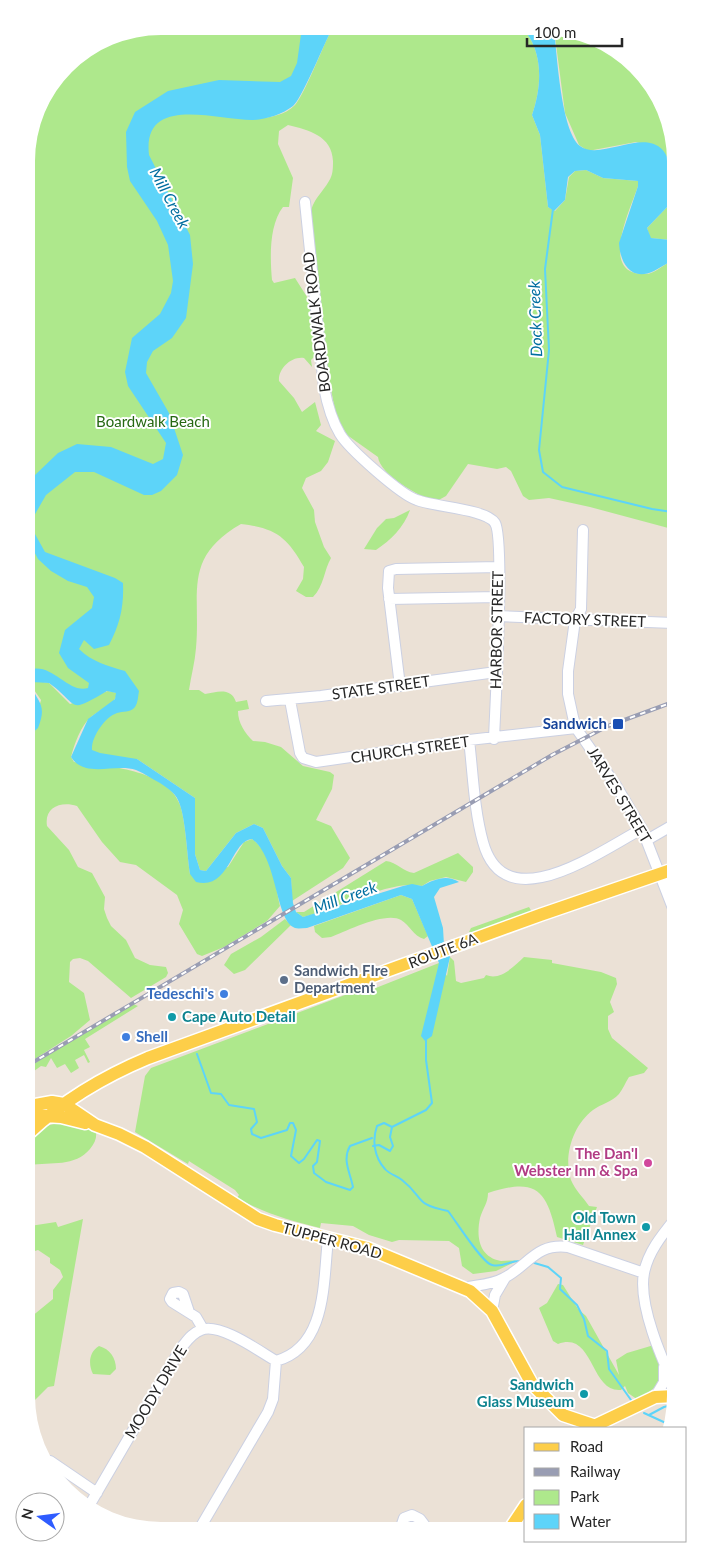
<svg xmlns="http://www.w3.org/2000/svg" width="702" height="1557" viewBox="0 0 702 1557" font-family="Lato,sans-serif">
	<rect width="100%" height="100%" fill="#ebe1d6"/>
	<path fill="#aee88c" d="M161 26 321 27C320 48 307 82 286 89 272 94 254 94 239 95L235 118C253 120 282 119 295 105 305 93 321 51 329 35V27L524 29C526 33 530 37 532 42 543 65 540 92 532 115L540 135 548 207 555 211 565 200 569 177 575 171 586 170 603 178 638 181V186C631 208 598 274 644 274 654 275 662 265 672 261V529L590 507 549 498 529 500 523 496 511 471 506 467 497 469 468 464 446 496 435 502C419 496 380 475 378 457L347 435 336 416 328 373 310 215C312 200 323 192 329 181 333 175 333 168 333 161 332 136 309 130 288 125L279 131 278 144 293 178 289 207H283C269 225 270 258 272 280L274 283 295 278 309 300 313 321 315 356 311 360 312 367 304 358C291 356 278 369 279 381L294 398 302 412 315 402 321 425 316 431 335 441 328 462 321 471 306 478 302 488 314 510 315 522 324 547 331 558C324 570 324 586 313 597H306L296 591 303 579 304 567C287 537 276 528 241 524 182 558 201 593 196 648 195 662 191 676 189 690H199L205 694C217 692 231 687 236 702L247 700 249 709 238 711C238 723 245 733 253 741L265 742 281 747 303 766 330 772 334 775 332 789 316 820 331 826 350 858 343 868 292 901 291 878 282 866 263 828 254 824 236 833 206 871 200 870 195 854V798L137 759C125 764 91 763 80 755 82 733 99 718 115 705 121 700 125 699 130 693L125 686 99 676C87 738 54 662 28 678L27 152 40 102 72 60 110 36Z
		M554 29H567L630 60 671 126V168L660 149 636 142 588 151 579 145 565 113Z
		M671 203V240L650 238 647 228Z
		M410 510C404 527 391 540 376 550L364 549 377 528 386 519 394 518Z
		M37 681 49 683 70 704 108 691 117 693C116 704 99 710 91 717 81 725 74 745 71 757L74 762C106 766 168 769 180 805 186 823 187 855 190 874L228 867 244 842 252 839C272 853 275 884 280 906L267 921 224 947 202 956 197 954 179 924 183 910 177 895 136 865 120 862 102 842 77 806C61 801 44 807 47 826L69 850 78 867 92 873 105 897 104 909 107 918 111 926 126 940 135 958 150 965 166 967 168 973 166 977 131 998 88 961 80 958 73 959 70 962 69 982 84 993 90 1020 71 1036 30 1062 29 736 31 735 41 700 30 684Z
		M458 853 473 867V872L466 882 446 877 430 881 422 886C389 879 337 910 303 917L296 912H304L386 861C397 862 403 872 414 873Z
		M401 895 412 899 428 936 424 939C413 936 410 925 401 920 386 911 346 931 331 937L322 938 315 932 314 926Z
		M529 907 532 912 471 934 469 932 471 928Z
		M285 919 291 925 245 970 234 974 224 965 231 954 261 937Z
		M450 957 454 961 456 981 461 983 484 978 486 975C501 981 514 966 524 957L552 960V963L601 972 616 978 617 984 610 1002 614 1012 608 1016V1029L612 1038 648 1068 644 1073 629 1077C625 1083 623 1089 619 1094 612 1102 601 1104 593 1110 573 1125 563 1156 571 1180 575 1190 583 1197 589 1206L597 1207 583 1245 557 1237C547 1190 537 1177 488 1193 488 1203 483 1208 480 1218 476 1237 479 1257 501 1261 506 1261 512 1260 517 1261L496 1271 473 1274 462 1266 459 1248 449 1241 399 1240 392 1242 369 1235 353 1226 321 1223 320 1228C290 1221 264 1213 237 1198L239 1195 235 1190 192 1163 189 1161 188 1164 135 1132 145 1076 151 1068 361 989 363 993 439 963 447 976Z
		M133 1004 138 1006 85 1039 90 1047 84 1050 90 1062 88 1063 84 1055 75 1060 79 1068 71 1073 65 1064 57 1068 51 1058 46 1067 41 1066 30 1074V1066Z
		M62 1122 96 1130C97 1138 95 1143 90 1149 75 1167 51 1162 30 1165V1141L46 1126Z
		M83 1219 54 1386 48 1387 31 1404V1317L53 1299V1290L63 1277 60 1270 50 1263V1258L38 1250 35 1251V1257L30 1262V1226L56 1222 58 1227Z
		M558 1284 563 1285 578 1309 586 1316 619 1375 616 1360 627 1353 654 1345C664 1379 667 1380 638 1400L628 1393 625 1386 621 1390C590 1393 594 1330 558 1344L553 1341 539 1308 547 1303Z
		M99 1346C110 1349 116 1358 116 1369L110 1375 93 1374C88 1364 89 1352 99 1346Z"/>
	<path fill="#5dd4f9" d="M302 27H329V35C323 47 301 100 293 106 283 114 267 119 254 120 218 121 142 93 149 155L190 235 193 264 186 318 172 338 153 351 147 362 146 373 169 413 183 455 177 475 161 491 152 495H144L94 472H75L46 495 34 516 35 534 45 552 115 578 123 583C124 607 120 624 109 645L94 649 84 640 79 649C92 662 108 666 125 671L139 691C138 696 138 703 135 707 130 713 123 711 117 713 105 717 91 737 92 750L100 753 137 759 195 798V854L200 870 206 871 236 833 254 824 263 828 282 866 291 878 293 903 296 912 303 917 403 886 412 884 422 886C434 879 447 874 459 882L440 888 434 897 443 928 444 945 450 957 432 1036 425 1041 421 1036 439 963 412 899 401 895 307 928C303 928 298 929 295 928 275 921 278 858 252 839 231 840 230 891 196 882L190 874C187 855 186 823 180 805 177 794 169 789 160 783 152 779 144 773 136 770 115 763 85 779 71 757L88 719 115 699 116 693 107 691C66 715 81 706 49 683L32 682 30 684C39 704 47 705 38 728L29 736V722L32 714 28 704V670C52 661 68 694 88 688L89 683 68 668 59 653 65 630 92 608 94 597 87 587 68 581 51 571 38 559 28 540V487L35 475 58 453 77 444 111 447 153 464 163 459 166 443 128 386 125 372 132 338 160 314 171 293 173 281 168 245 157 221 130 181 127 167 126 132 135 112 168 91 219 80 280 82 291 76 297 63Z
		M524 29H554C557 54 561 131 580 146 604 164 660 114 671 169 673 179 671 192 671 203L647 228 651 238 671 240 672 261C665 264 660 268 654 271 631 282 620 263 619 243L638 186V181L603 178 586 170 575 171 568 177 565 200 554 211 548 207 540 135 532 115C540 92 543 65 532 42 530 37 526 33 524 29Z"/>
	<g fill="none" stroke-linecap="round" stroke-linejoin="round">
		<path stroke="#5dd4f9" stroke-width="2" d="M553 209 545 269 549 350 539 450 543 472 562 487 652 509 672 512
			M426 1039V1060L432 1103 426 1110 392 1127 384 1123 377 1126C372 1140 374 1157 385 1169 389 1174 397 1176 402 1180 425 1198 413 1204 448 1211 456 1221 482 1263 492 1265 503 1268 511 1260 521 1261
			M197 1054 211 1093 221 1094 229 1105 254 1109 257 1122 251 1129 252 1134 261 1138 287 1130 290 1123H293L296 1130 291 1156 299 1163 304 1159 317 1140 320 1141 317 1162 313 1166 314 1173 326 1182 350 1190 353 1187C350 1172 342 1160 350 1146L372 1138
			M373 1146 379 1145 390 1151 393 1146 390 1137 392 1127
			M531 1262 548 1267 561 1278 560 1289 577 1305 584 1319 588 1336 607 1351 609 1369 631 1400
			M644 1413 668 1424
			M649 1415 664 1407 675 1404"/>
		<defs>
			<path id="minor" d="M305 202 324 387C327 403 331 419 340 434 349 449 401 495 417 500 435 507 486 509 495 523 505 539 495 709 494 739
				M583 530 581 609 575 620 568 671V694L573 717 576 728 617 787 642 829 674 911
				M389 599 498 597
				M498 616 673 623
				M400 686 388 588 389 571 396 569 499 567
				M290 700 300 753 303 758 316 762 469 740 576 728
				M266 701 321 696 496 672
				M469 740C473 773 474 810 483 842 505 922 601 850 642 829
				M647 840 673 825
				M675 1219C662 1235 648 1252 644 1273 638 1305 662 1359 675 1388
				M463 1288C476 1285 492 1285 504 1278 529 1265 536 1243 568 1247L644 1273
				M492 1311 495 1295 505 1278
				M189 1312 183 1294 179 1292 173 1293 170 1299 172 1302 196 1317 203 1329
				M655 1397 664 1382V1367
				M50 1461 97 1493
				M89 1506 181 1348C187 1341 192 1333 201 1330 219 1322 259 1351 276 1361 327 1347 323 1283 328 1239
				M401 1527 404 1518 412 1515 420 1519 426 1527
				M200 1528 268 1412 273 1399 276 1361"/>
			<path id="major" d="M30 1106 52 1102 64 1104 95 1125 119 1134 145 1147 258 1219 275 1225 367 1248 470 1291 492 1311 532 1384 563 1415 593 1425
				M30 1115 61 1117 85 1123
				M30 1132C64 1100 105 1076 148 1058L540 915 674 869
				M590 1428 655 1397 675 1396
				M512 1526 526 1505"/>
		</defs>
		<use href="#minor" stroke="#cbd0e2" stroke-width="12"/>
		<use href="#major" stroke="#fff" stroke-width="15"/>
		<use href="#minor" stroke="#fff" stroke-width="10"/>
		<use href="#major" stroke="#fdce49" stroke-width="12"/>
		<defs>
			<path id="rail" d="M30 1064 552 755 608 726 673 702"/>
		</defs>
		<use href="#rail" stroke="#999db3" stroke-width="4"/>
		<use href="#rail" stroke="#fff" stroke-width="2" stroke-dasharray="5.5" stroke-linecap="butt"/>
	</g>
	<rect fill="#1a4fb4" stroke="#fff" stroke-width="2" x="612" y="718" width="12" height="12" rx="2.5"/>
	<circle fill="#5c6f8a" stroke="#fff" stroke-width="2" cx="284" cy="980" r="5"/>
	<g fill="#3f7fe0" stroke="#fff" stroke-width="2">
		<circle cx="224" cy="994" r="5"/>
		<circle cx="126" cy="1037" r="5"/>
	</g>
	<g fill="#0f9aa8" stroke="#fff" stroke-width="2">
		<circle cx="172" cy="1017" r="5"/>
		<circle cx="646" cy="1227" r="5"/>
		<circle cx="584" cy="1394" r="5"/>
	</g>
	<circle fill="#d1479c" stroke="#fff" stroke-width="2" cx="648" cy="1163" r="5"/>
	<g text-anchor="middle" stroke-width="4" stroke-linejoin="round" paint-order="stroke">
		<g font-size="15" fill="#262626" stroke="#fff">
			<text transform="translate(317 322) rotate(-97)" y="5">BOARDWALK ROAD</text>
			<text transform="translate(585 620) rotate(2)" y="5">FACTORY STREET</text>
			<text transform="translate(497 630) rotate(-89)" y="5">HARBOR STREET</text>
			<text transform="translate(381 688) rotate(-8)" y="5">STATE STREET</text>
			<text transform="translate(410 750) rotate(-8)" y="5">CHURCH STREET</text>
			<text transform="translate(619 795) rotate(59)" y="5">JARVES STREET</text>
			<text transform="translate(443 951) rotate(-21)" y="5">ROUTE 6A</text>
			<text transform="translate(332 1241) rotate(15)" y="5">TUPPER ROAD</text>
			<text transform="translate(156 1392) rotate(-59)" y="5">MOODY DRIVE</text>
		</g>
		<g font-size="15" fill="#266812" stroke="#fff">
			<text x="153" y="427">Boardwalk Beach</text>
		</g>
		<g font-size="15" font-weight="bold" fill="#164399" stroke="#fff" text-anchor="end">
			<text x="607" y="729">Sandwich</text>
		</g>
		<g font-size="15" font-weight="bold" fill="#4e5e75" stroke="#fff" text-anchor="start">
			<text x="294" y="976">Sandwich FIre<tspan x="294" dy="17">Department</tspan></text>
		</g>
		<g font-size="15" font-weight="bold" fill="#366cbe" stroke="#fff" text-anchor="end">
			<text x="214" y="999">Tedeschi's</text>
			<text x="136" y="1042" text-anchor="start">Shell</text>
		</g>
		<g font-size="15" font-weight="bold" fill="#0d838f" stroke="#fff" text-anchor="end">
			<text x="182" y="1022" text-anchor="start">Cape Auto Detail</text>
			<text x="636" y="1223">Old Town<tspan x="636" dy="17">Hall Annex</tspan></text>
			<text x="574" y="1390">Sandwich<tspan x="574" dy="17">Glass Museum</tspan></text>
		</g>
		<g font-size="15" font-weight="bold" fill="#b23c85" stroke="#fff" text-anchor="end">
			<text x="638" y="1159">The Dan'l<tspan x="638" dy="17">Webster Inn &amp; Spa</tspan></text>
		</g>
		<g font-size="16" font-style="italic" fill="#016ea0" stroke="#fff">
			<text transform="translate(170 198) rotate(62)" y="6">Mill Creek</text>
			<text transform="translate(535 319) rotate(-92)" y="6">Dock Creek</text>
			<text transform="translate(345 897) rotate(-20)" y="6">Mill Creek</text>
		</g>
	</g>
	<path d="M0 0H702V1557H0ZM161 35H541A126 126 0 0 1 667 161V1396A126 126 0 0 1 541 1522H161A126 126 0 0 1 35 1396V161A126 126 0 0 1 161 35Z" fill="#fff" fill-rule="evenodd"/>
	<rect x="524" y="1427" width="162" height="115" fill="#ffffff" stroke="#a8a8a8"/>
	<rect x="534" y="1443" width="25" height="8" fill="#fdce49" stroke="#a8a8a8"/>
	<text x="570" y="1452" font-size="15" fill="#262626">Road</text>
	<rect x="534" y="1468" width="25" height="8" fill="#999db3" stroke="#a8a8a8"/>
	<text x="570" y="1477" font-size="15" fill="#262626">Railway</text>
	<rect x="534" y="1490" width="25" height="15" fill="#aee88c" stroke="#a8a8a8"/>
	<text x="570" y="1502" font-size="15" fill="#262626">Park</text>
	<rect x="534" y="1514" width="25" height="15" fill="#5dd4f9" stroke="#a8a8a8"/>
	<text x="570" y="1527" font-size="15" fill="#262626">Water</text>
	<g transform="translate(40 1517) rotate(284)"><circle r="24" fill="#ffffff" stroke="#a8a8a8"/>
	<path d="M0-4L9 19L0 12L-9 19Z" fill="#2f5cff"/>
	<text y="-8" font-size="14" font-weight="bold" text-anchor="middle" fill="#262626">N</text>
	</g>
	<path d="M527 38v8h95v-8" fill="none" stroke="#262626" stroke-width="2.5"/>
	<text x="534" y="38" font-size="15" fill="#262626" stroke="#ffffff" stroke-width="4" paint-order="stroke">100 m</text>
</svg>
